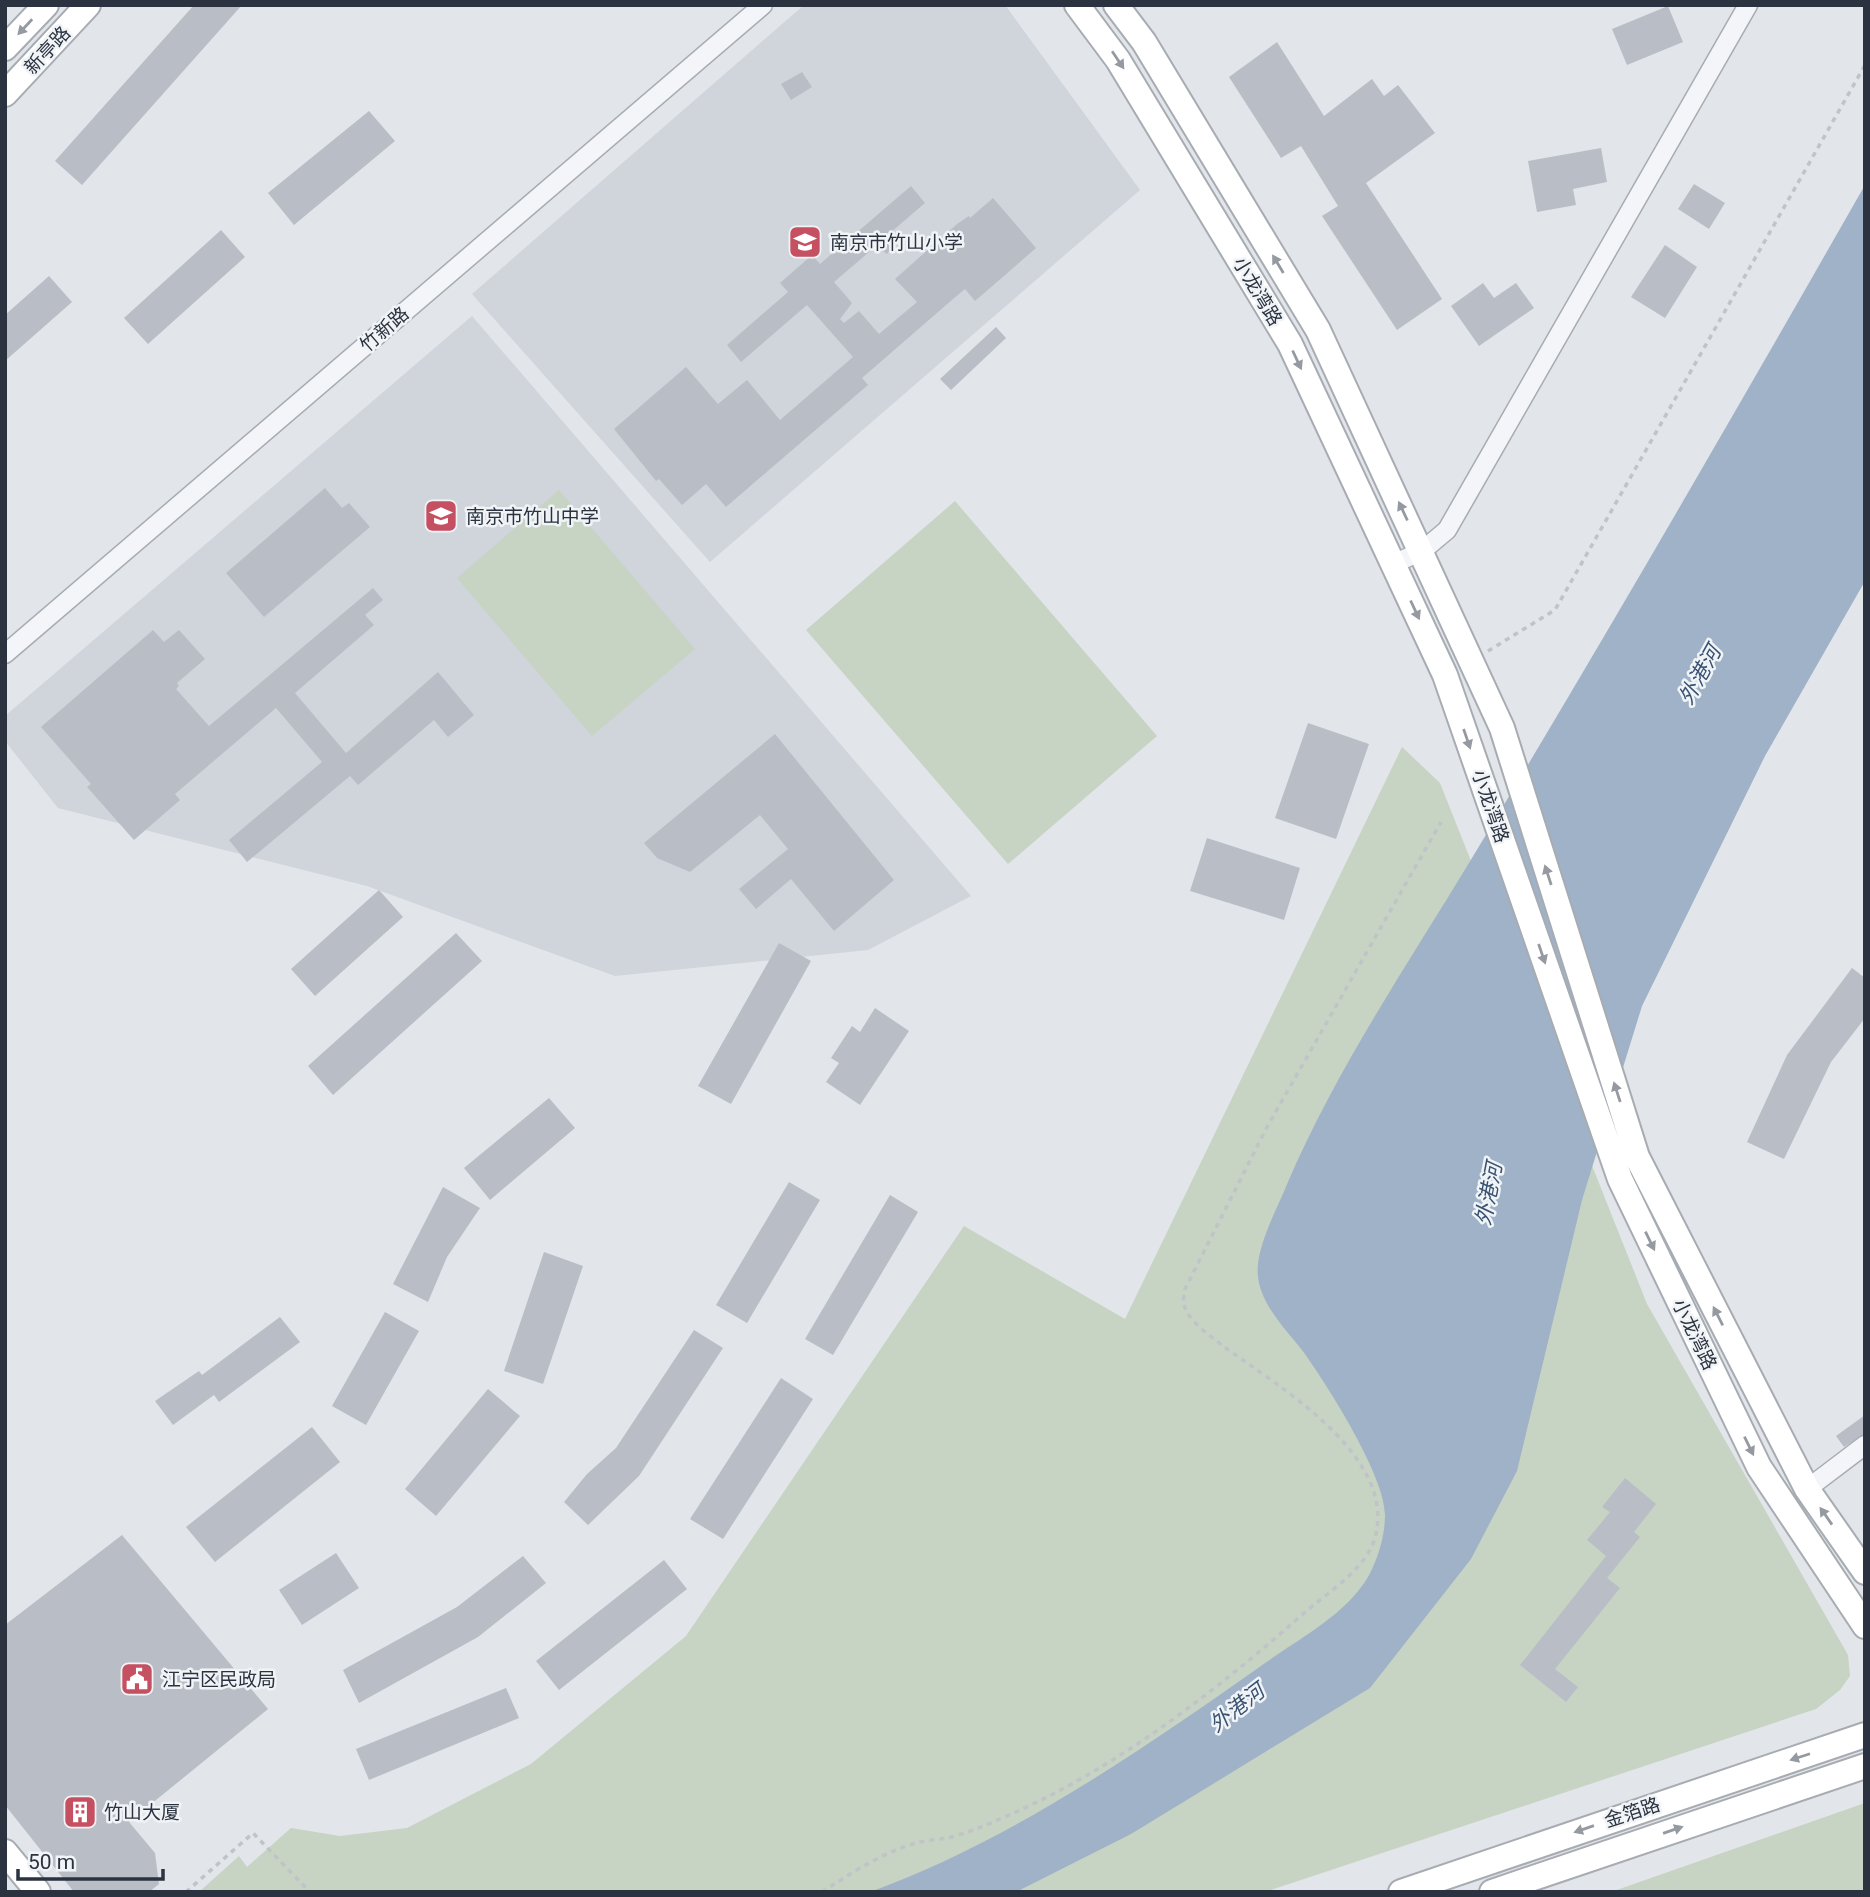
<svg xmlns="http://www.w3.org/2000/svg" width="1870" height="1897" viewBox="0 0 1870 1897" font-family="Roboto,'Noto Sans SC',sans-serif">
	<rect width="100%" height="100%" fill="#e2e5e9"/>
	<path fill="#d0d4db" d="M804 5H1005L1140 190 710 562 472 294Z
		M472 316 971 896 868 950 615 976 367 886 58 808 5 741V716Z"/>
	<path fill="#c7d3c3" d="M559 490 695 649 592 736 457 578Z
		M955 501 1157 736 1008 864 806 630Z
		M1402 747 1440 783 1647 1304 1848 1655 1850 1676 1840 1690 1816 1709 1265 1892H199L239 1856 247 1867 291 1828 340 1836 407 1828 531 1764 686 1636 964 1226 1125 1319Z
		M1865 1803V1892H1611Z"/>
	<path fill="#9fb2c7" d="M1865 185V581L1765 756 1642 1006 1582 1200 1517 1471 1471 1559 1370 1688 1131 1834 1016 1892H870C1009 1842 1148 1746 1268 1661 1302 1637 1346 1614 1368 1577 1378 1559 1385 1536 1385 1515 1385 1475 1326 1383 1302 1350 1283 1326 1254 1298 1258 1264 1261 1237 1278 1207 1288 1182 1337 1068 1408 964 1472 858 1606 636 1736 411 1865 185Z"/>
	<path fill="#b9bec6" d="M194 5H242L82 185 55 161Z
		M1668 6 1683 42 1627 65 1612 29Z
		M1277 42 1324 116 1372 79 1384 96 1398 85 1435 133 1366 183 1442 299 1397 330 1322 216 1338 206 1301 146 1281 158 1229 77Z
		M802 72 812 87 791 100 781 84Z
		M369 111 395 141 294 225 268 193Z
		M1601 148 1607 182 1573 189 1576 205 1537 212 1528 161Z
		M1694 184 1725 203 1709 229 1678 209Z
		M911 186 925 203 890 233 898 239 887 254 876 246 834 282 852 303 840 319 844 323 859 311 879 334 917 302 895 279 957 224 969 216 970 218 993 198 1036 248 975 301 965 289 953 299 862 378 868 385 726 507 706 484 682 505 659 479 656 481 614 429 686 367 718 404 747 380 780 420 853 357 807 305 741 362 727 345 788 292 780 283 812 255 820 264Z
		M221 230 245 257 148 344 124 318Z
		M1665 245 1697 267 1665 318 1631 297Z
		M49 276 72 302 5 361V315Z
		M1483 283 1494 298 1516 283 1534 308 1479 346 1451 306Z
		M996 327 1006 338 951 390 940 379Z
		M325 488 342 508 349 503 370 527 264 617 226 573Z
		M373 588 383 600 365 615 374 625 295 693 346 753 438 672 474 715 448 737 434 720 358 785 350 776 247 862 229 840 322 762 276 708 175 794 180 800 134 840 87 787 91 784 41 727 153 630 164 642 179 630 205 659 177 683 179 686 176 689 209 726Z
		M1308 723 1369 744 1336 839 1275 818Z
		M775 734 894 880 834 931 791 879 756 909 739 889 788 849 760 815 690 872 657 858 644 843Z
		M1207 838 1300 868 1284 920 1190 891Z
		M379 890 403 917 315 996 291 969Z
		M456 933 482 961 333 1095 308 1066Z
		M779 943 811 961 731 1104 698 1086Z
		M1852 968 1865 978V1018L1831 1062 1784 1159 1747 1142 1787 1055Z
		M875 1008 909 1031 860 1105 826 1082 839 1063 831 1058 852 1026 860 1032Z
		M549 1098 575 1128 490 1200 464 1168Z
		M789 1182 820 1200 747 1323 716 1305Z
		M443 1187 480 1208 447 1257 428 1302 393 1284Z
		M890 1195 918 1212 833 1355 805 1339Z
		M544 1252 583 1266 543 1384 504 1371Z
		M385 1312 419 1331 366 1425 332 1406Z
		M280 1317 300 1342 219 1402 214 1395 173 1425 155 1401 199 1371 202 1375Z
		M694 1330 723 1348 639 1476 588 1525 564 1502 587 1474 616 1448Z
		M781 1378 813 1399 723 1539 690 1519Z
		M488 1389 520 1416 436 1516 405 1489Z
		M1865 1415V1434L1844 1447 1836 1436Z
		M312 1427 340 1462 215 1562 186 1527Z
		M1625 1478 1656 1504 1634 1532 1640 1537 1607 1578 1620 1588 1555 1669 1578 1687 1566 1702 1520 1665 1606 1556 1587 1540 1610 1512 1602 1507Z
		M122 1535 268 1709 129 1822 155 1853 159 1884 149 1892H74L5 1805V1625Z
		M336 1553 359 1588 302 1625 279 1590Z
		M523 1556 546 1583 478 1637 359 1703 343 1670 457 1607Z
		M664 1560 687 1589 559 1690 536 1661Z
		M506 1688 519 1718 369 1780 356 1749Z"/>
	<g fill="none" stroke-linecap="round" stroke-linejoin="round">
		<defs>
			<path id="minor" d="M1393 564 1422 551 1447 530 1748 5
				M5 654 763 5
				M1807 1489 1865 1445"/>
			<path id="secondary" d="M1077 5 1118 60 1290 344 1445 675 1620 1179 1759 1467 1865 1626
				M1116 5 1144 42 1318 330 1502 728 1637 1157 1807 1489 1865 1572
				M5 48 46 5
				M5 94 88 5
				M5 1852 38 1892
				M1401 1892 1865 1735
				M1492 1892 1865 1766"/>
		</defs>
		<use href="#minor" stroke="#a7acb3" stroke-width="21"/>
		<use href="#secondary" stroke="#a7acb3" stroke-width="28"/>
		<path stroke="#c0c3c8" stroke-width="3.5" stroke-dasharray="5 5" stroke-linecap="butt" d="M1488 651 1555 610 1865 65
			M186 1892 253 1833 310 1892
			M822 1892C851 1873 882 1853 916 1843 926 1840 937 1840 947 1838 970 1833 995 1821 1016 1812 1122 1764 1217 1690 1303 1614 1327 1593 1366 1569 1375 1538 1398 1456 1278 1386 1223 1346 1211 1336 1187 1321 1184 1304 1183 1300 1184 1293 1185 1289L1267 1127 1441 822"/>
		<use href="#minor" stroke="#f4f5f8" stroke-width="18"/>
		<use href="#secondary" stroke="#fff" stroke-width="24"/>
	</g>
	<defs><path id="oneway-solid" d="M-6-.8H1V-3.2L6.5 0L1 3.2V.8H-6Z" transform="scale(1.75)"/></defs>
	<g fill="#9599a0">
		<use href="#oneway-solid" transform="translate(25 27) rotate(133)"/>
		<use href="#oneway-solid" transform="translate(1118 60) rotate(56)"/>
		<use href="#oneway-solid" transform="translate(1278 264) rotate(-121)"/>
		<use href="#oneway-solid" transform="translate(1297 360) rotate(65)"/>
		<use href="#oneway-solid" transform="translate(1403 511) rotate(-115)"/>
		<use href="#oneway-solid" transform="translate(1415 610) rotate(65)"/>
		<use href="#oneway-solid" transform="translate(1467 739) rotate(71)"/>
		<use href="#oneway-solid" transform="translate(1548 875) rotate(-108)"/>
		<use href="#oneway-solid" transform="translate(1542 954) rotate(71)"/>
		<use href="#oneway-solid" transform="translate(1617 1092) rotate(-108)"/>
		<use href="#oneway-solid" transform="translate(1650 1241) rotate(64)"/>
		<use href="#oneway-solid" transform="translate(1718 1316) rotate(-117)"/>
		<use href="#oneway-solid" transform="translate(1749 1446) rotate(64)"/>
		<use href="#oneway-solid" transform="translate(1826 1516) rotate(-125)"/>
		<use href="#oneway-solid" transform="translate(1800 1757) rotate(162)"/>
		<use href="#oneway-solid" transform="translate(1584 1829) rotate(161)"/>
		<use href="#oneway-solid" transform="translate(1673 1830) rotate(-19)"/>
	</g>
	<defs>
		<symbol id="school-square" viewBox="-11 -11 22 22"><rect x="-9" y="-9" width="18" height="18" rx="4" fill="#c55061" stroke="#f1f4f7"/><path d="M0-5L7-2L0 1L-7-2ZM-4 1L0 2.5L4 1V4Q0 6-4 4Z" fill="#fff"/></symbol>
		<symbol id="civic-square" viewBox="-11 -11 22 22"><rect x="-9" y="-9" width="18" height="18" rx="4" fill="#c55061" stroke="#f1f4f7"/><path d="M-.6-6.5H3V-4.5H.6V-3L4-1V1h2V6H-6V1h2V-1L-.6-3ZM-1.2 2.5V6h2.4V2.5Z" fill="#fff"/></symbol>
		<symbol id="building-square" viewBox="-11 -11 22 22"><rect x="-9" y="-9" width="18" height="18" rx="4" fill="#c55061" stroke="#f1f4f7"/><path d="M-4-6H4V6H1V3H-1V6H-4ZM-2.5-4.3h1.7v1.8h-1.7ZM.8-4.3h1.7v1.8H.8ZM-2.5-1h1.7V.8h-1.7ZM.8-1h1.7V.8H.8Z" fill="#fff"/></symbol>
	</defs>
	<g fill-rule="evenodd">
		<use href="#school-square" x="786" y="223" width="38" height="38"/>
		<use href="#school-square" x="422" y="497" width="38" height="38"/>
		<use href="#civic-square" x="118" y="1660" width="38" height="38"/>
		<use href="#building-square" x="61" y="1793" width="38" height="38"/>
	</g>
	<g text-anchor="middle" stroke-width="5" stroke-linejoin="round" paint-order="stroke">
		<g font-size="19" fill="#2b3340" stroke="#f1f4f7">
			<text transform="translate(47 50) rotate(-47)" y="7">新亭路</text>
			<text transform="translate(1258 291) rotate(59)" y="7">小龙湾路</text>
			<text transform="translate(384 329) rotate(-41)" y="7">竹新路</text>
			<text transform="translate(1491 806) rotate(71)" y="7">小龙湾路</text>
			<text transform="translate(1695 1334) rotate(64)" y="7">小龙湾路</text>
			<text transform="translate(1632 1812) rotate(-18)" y="7">金箔路</text>
		</g>
		<g font-size="19" fill="#2b3340" stroke="#f1f4f7" text-anchor="start">
			<text x="830" y="249">南京市竹山小学</text>
			<text x="466" y="523">南京市竹山中学</text>
			<text x="162" y="1686">江宁区民政局</text>
			<text x="104" y="1819">竹山大厦</text>
		</g>
		<g font-size="21" font-style="italic" fill="#385171" stroke="#f1f4f7">
			<text transform="translate(1700 675) rotate(-61)" y="7">外港河</text>
			<text transform="translate(1489 1194) rotate(-79)" y="7">外港河</text>
			<text transform="translate(1237 1708) rotate(-38)" y="7">外港河</text>
		</g>
	</g>
	<rect width="1870" height="1897" fill="none" stroke="#2b3340" stroke-width="14"/>
	<path d="M18 1869v10h145v-10" fill="none" stroke="#2b3340" stroke-width="3.5"/>
	<text x="28" y="1869" font-size="21" fill="#2b3340" stroke="#f1f4f7" stroke-width="5" paint-order="stroke">50 m</text>
</svg>
